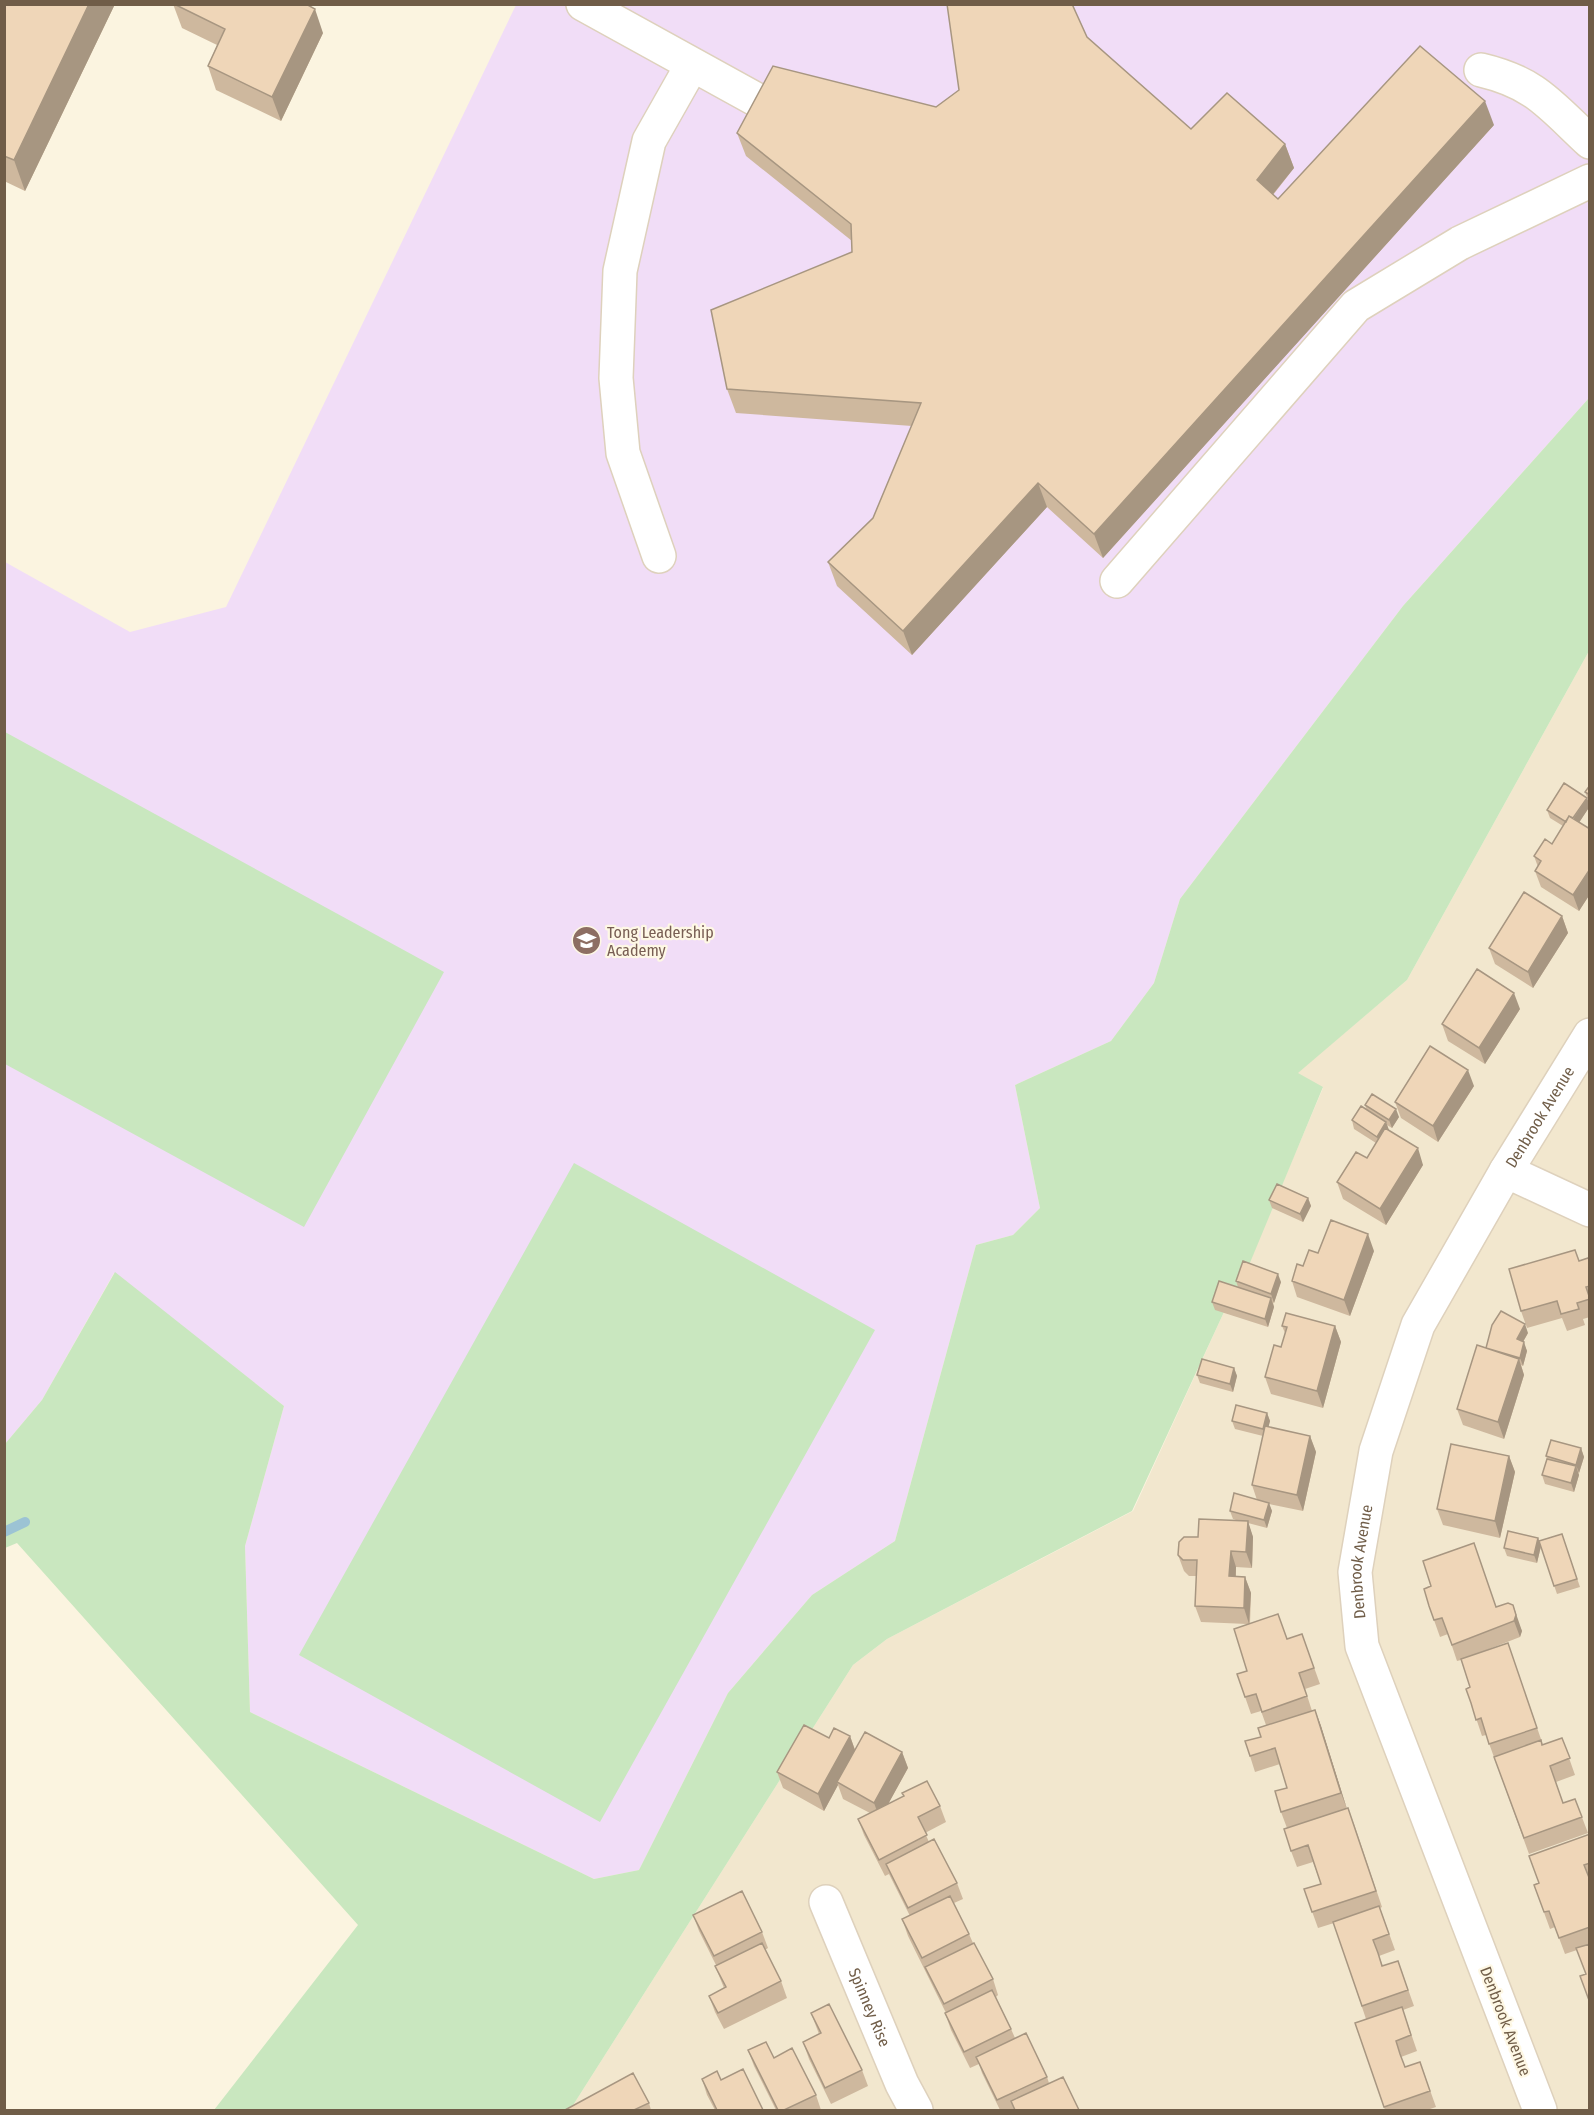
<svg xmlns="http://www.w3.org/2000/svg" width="1594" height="2115" viewBox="0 0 1594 2115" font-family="'Fira Sans Condensed',sans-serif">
	<rect width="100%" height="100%" fill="#fbf4e0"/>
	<path fill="#f2e7ce" d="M1589 651V2110H570L853 1665 887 1639 1133 1511 1224 1312 1246 1269 1323 1088 1297 1073 1407 980Z"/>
	<path fill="#f1ddf7" d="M516 5H1589V398L1403 606 1180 899 1154 983 1111 1041 1015 1085 1040 1208 1013 1235 976 1245 895 1541 812 1595 728 1693 639 1870 594 1879 250 1712 245 1546 284 1406 114 1273 42 1400 5 1444V562L130 632 226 607Z"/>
	<path fill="#c9e7bf" d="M1589 398V651L1407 980 1298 1073 1323 1087 1237 1294 1224 1312 1132 1511 887 1639 853 1665 570 2110H214L358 1925 17 1543 5 1548V1444L42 1400 115 1272 284 1406 245 1546 250 1712 594 1879 639 1870 728 1693 812 1595 895 1541 976 1245 1013 1235 1040 1208 1015 1085 1111 1041 1154 983 1180 899 1403 606Z
		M5 732 444 972 304 1227 5 1064Z
		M574 1163 875 1330 600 1822 299 1655Z"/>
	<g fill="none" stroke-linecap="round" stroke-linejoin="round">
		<path stroke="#9cc3d4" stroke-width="10" d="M4 1532 25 1522"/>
		<defs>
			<g id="minor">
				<path d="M583 4 757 100"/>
				<path d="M1481 70C1536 83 1550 105 1590 142"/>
				<path d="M659 556 623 453 616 378 620 271 649 141 692 65"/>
				<path d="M1117 581 1356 306 1460 243 1590 181"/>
				<path d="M1506 1171 1590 1210"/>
				<path id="s1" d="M826 1902 902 2084 916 2110"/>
				<path id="s2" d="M1540 2110 1362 1646 1355 1572 1376 1451 1418 1325 1506 1171 1590 1035"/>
			</g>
		</defs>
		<use href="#minor" stroke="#ded1bc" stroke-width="36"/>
		<use href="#minor" stroke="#fff" stroke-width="33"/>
	</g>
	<path fill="#ceb89e" d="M4 4H115L25 191 4 181Z
		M173 4 323 33 281 121 216 90 208 66 217 45 182 28Z
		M1087 37 1191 129 1285 144 1294 168 1273 195 1278 199 1494 125 1103 558 1047 507 912 655 837 586 828 562 873 518 912 426 736 413 727 389 852 252V241L746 156 737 133 936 107 959 90Z
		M1590 785V804L1585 792Z
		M1587 798 1590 806 1579 822 1590 829V894L1579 911 1541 887 1535 871 1538 867 1534 856 1552 844 1563 826 1550 818 1547 810Z
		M1562 916 1568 933 1533 988 1495 964 1489 948Z
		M1520 1009 1485 1064 1448 1041 1442 1024Z
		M1474 1086 1438 1142 1401 1118 1395 1102Z
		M1365 1105 1399 1117 1392 1128 1387 1125 1389 1131 1423 1165 1386 1225 1343 1199 1337 1182 1367 1158 1376 1143 1354 1129 1352 1120 1367 1111Z
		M1308 1198 1311 1206 1303 1222 1272 1208 1269 1200Z
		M1374 1251 1350 1316 1297 1297 1292 1281 1303 1266 1318 1253Z
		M1579 1261H1590V1317L1583 1319 1585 1325 1567 1331 1562 1318 1527 1328 1521 1311Z
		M1236 1281 1281 1282 1274 1303 1273 1302 1274 1307 1268 1327 1215 1310 1212 1302 1238 1287Z
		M1282 1326H1335L1341 1342 1323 1408 1271 1394 1265 1377 1281 1347 1285 1333Z
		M1528 1333 1523 1342 1527 1351 1523 1366 1521 1365 1524 1375 1504 1439 1463 1425 1457 1409 1486 1348Z
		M1234 1368 1237 1376 1233 1392 1200 1383 1197 1375Z
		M1267 1413 1270 1421 1268 1427 1310 1436 1316 1452 1303 1511 1269 1504 1272 1511 1267 1528 1248 1523 1253 1537 1252 1568 1236 1567V1576L1245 1577 1251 1593 1250 1624 1287 1639 1302 1634 1320 1684 1305 1689 1312 1711 1315 1710 1321 1726 1347 1809 1348 1808 1354 1824 1382 1907 1380 1908 1395 1950 1379 1956 1383 1966 1398 1961 1414 2006 1403 2010 1417 2051 1401 2057 1405 2067 1420 2062 1436 2107 1427 2110H1385L1355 2023 1366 2019 1334 1923 1318 1928 1304 1889 1321 1884 1313 1862 1297 1867 1291 1851 1287 1828 1281 1812 1287 1788 1280 1764 1255 1772 1250 1756 1266 1725 1261 1711 1251 1714 1237 1674 1247 1671V1624L1201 1622 1195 1606 1197 1576H1189L1184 1571 1178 1555 1198 1537 1239 1521 1233 1519 1230 1511 1257 1500 1252 1485 1263 1436 1235 1429 1232 1421Z
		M1581 1448 1584 1457 1579 1473 1578 1472 1579 1475 1574 1492 1545 1484 1542 1475 1547 1459 1546 1456Z
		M1509 1456 1515 1472 1500 1538 1443 1525 1437 1509Z
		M1562 1534 1580 1587 1557 1594 1539 1541Z
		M1538 1538 1541 1546 1537 1563 1507 1556 1504 1548Z
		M1508 1603 1522 1631 1520 1637 1471 1656 1508 1643 1543 1745 1562 1738 1575 1775 1556 1782 1563 1803 1575 1799 1588 1833 1529 1854 1486 1735 1482 1736 1471 1703 1470 1687 1461 1660 1457 1661 1448 1634 1440 1637 1429 1606 1496 1607Z
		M850 1736 855 1750 902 1752 908 1768 888 1804 940 1806 946 1822 925 1833 929 1842 957 1883 963 1899 954 1903 969 1934 973 1943 993 1979 998 1995 996 1997 1011 2029 1015 2038 1047 2077 1049 2083 1079 2110H1000L982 2073 979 2064 970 2068 951 2030 945 2013H946L908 1936 902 1919 910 1916 889 1874 885 1876 864 1835 858 1819 870 1813 843 1799 838 1785 824 1811 783 1788 777 1772 829 1738Z
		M1590 1834V2003L1586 1974 1577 1950 1565 1954 1555 1927 1550 1929 1534 1885 1539 1883Z
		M693 1915 762 1932 768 1948 765 1950 781 1981 787 1998 724 2029 715 2012 709 1996 724 1988 715 1966 716 1965 699 1931Z
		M811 2013 862 2070 868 2086 831 2104 809 2059 803 2042 819 2034Z
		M748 2050 774 2058 816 2095 821 2110H776L754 2066Z
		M702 2079 721 2080 763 2110H715L707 2095Z
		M649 2103 651 2110H565Z"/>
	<path fill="#a79681" d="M89 4H115L25 191 14 160Z
		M315 9 323 33 281 121 272 97Z
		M1485 101 1494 125 1103 558 1094 534Z
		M1285 144 1294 168 1265 204 1257 180Z
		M1038 483 1047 507 912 655 903 631Z
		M1587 798 1590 806 1573 832 1570 824Z
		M1590 869V894L1579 911 1573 895Z
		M1562 916 1568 933 1533 988 1528 972Z
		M1514 993 1520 1009 1485 1064 1479 1048Z
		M1468 1070 1474 1086 1438 1142 1433 1126Z
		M1396 1109 1399 1117 1392 1128 1389 1120Z
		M1386 1122 1389 1130 1380 1145 1377 1137Z
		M1418 1148 1423 1165 1386 1225 1380 1209Z
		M1308 1198 1311 1206 1303 1222 1300 1214Z
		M1368 1234 1374 1251 1350 1316 1344 1300Z
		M1278 1274 1281 1282 1274 1303 1271 1294Z
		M1271 1298 1274 1307 1268 1327 1265 1319Z
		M1525 1324 1528 1333 1520 1347 1517 1339Z
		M1335 1326 1341 1342 1323 1408 1317 1391Z
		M1524 1342 1527 1351 1523 1366 1520 1358Z
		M1519 1359 1524 1375 1504 1439 1498 1422Z
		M1234 1368 1237 1376 1233 1392 1230 1384Z
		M1267 1413 1270 1421 1266 1437 1263 1429Z
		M1310 1436 1316 1452 1303 1511 1297 1495Z
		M1581 1448 1584 1457 1579 1473 1576 1465Z
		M1509 1456 1515 1472 1500 1538 1495 1521Z
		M1576 1466 1579 1475 1574 1492 1571 1483Z
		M1269 1503 1272 1511 1267 1528 1264 1520Z
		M1248 1521 1253 1537 1252 1568 1246 1552Z
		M1538 1538 1541 1546 1537 1563 1534 1555Z
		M1231 1551 1236 1567 1235 1592 1229 1576Z
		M1245 1577 1251 1593 1249 1624 1244 1608Z
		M1513 1605 1522 1631 1520 1637 1514 1621Z
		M1315 1710 1321 1726 1347 1809 1341 1793Z
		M850 1736 856 1753 837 1782 838 1785 824 1811 818 1794Z
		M902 1752 908 1768 880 1819 874 1803Z"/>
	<path fill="#efd6b8" stroke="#a79681" stroke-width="1.5" d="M4 4H89L14 160 4 156Z
		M174 4H306L315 9 272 97 208 66 225 29Z
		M947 4H1072L1087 37 1191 129 1227 93 1285 144 1257 180 1278 199 1420 46 1485 101 1094 534 1038 483 903 631 828 562 873 518 921 403 727 389 711 310 852 252 851 224 737 133 773 66 936 107 959 90Z
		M1564 783 1587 798 1573 818 1569 816 1566 822 1547 810Z
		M1590 785V795L1585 792Z
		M1569 816 1590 829V869L1573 895 1535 871 1541 861 1534 856 1545 839 1552 844Z
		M1524 892 1562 916 1528 972 1489 948Z
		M1477 969 1514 993 1479 1048 1442 1024Z
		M1430 1046 1468 1070 1433 1126 1395 1102Z
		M1372 1094 1396 1109 1389 1120 1365 1105Z
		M1361 1106 1386 1122 1377 1137 1352 1120Z
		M1385 1128 1418 1148 1380 1209 1337 1182 1356 1152 1367 1158Z
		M1277 1184 1308 1198 1300 1214 1269 1200Z
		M1331 1220 1368 1234 1344 1300 1292 1281 1297 1264 1303 1266 1309 1250 1318 1253Z
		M1575 1250 1579 1261 1588 1258 1590 1262V1286L1586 1287 1590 1299 1577 1303 1579 1309 1561 1314 1557 1301 1521 1311 1509 1269Z
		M1243 1261 1278 1274 1271 1294 1236 1281Z
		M1219 1281 1271 1298 1265 1319 1212 1302Z
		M1501 1311 1525 1324 1517 1339 1524 1342 1520 1358 1486 1348 1492 1325Z
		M1286 1313 1335 1326 1317 1391 1265 1377 1274 1345 1281 1347 1287 1327 1282 1326Z
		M1477 1345 1519 1359 1498 1422 1457 1409Z
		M1202 1359 1234 1368 1230 1384 1197 1375Z
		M1236 1405 1267 1413 1263 1429 1232 1421Z
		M1265 1426 1310 1436 1297 1495 1252 1485Z
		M1551 1440 1581 1448 1576 1465 1546 1456Z
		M1451 1444 1509 1456 1495 1521 1437 1509Z
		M1547 1459 1576 1466 1571 1483 1542 1475Z
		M1234 1493 1269 1503 1264 1520 1230 1511Z
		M1199 1519 1248 1521 1246 1552 1231 1551 1229 1576 1245 1577 1244 1608 1195 1606 1197 1560H1183L1178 1555 1179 1542 1184 1537H1198Z
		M1508 1531 1538 1538 1534 1555 1504 1548Z
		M1562 1534 1577 1579 1554 1586 1539 1541Z
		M1474 1543 1496 1607 1508 1603 1513 1605 1516 1615 1514 1621 1452 1645 1442 1618 1434 1620 1429 1606 1424 1589 1431 1586 1423 1561Z
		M1278 1614 1287 1639 1302 1634 1314 1668 1299 1673 1307 1696 1262 1712 1256 1694 1245 1697 1237 1674 1247 1671 1234 1629Z
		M1508 1643 1537 1728 1489 1744 1481 1718 1476 1720 1471 1703 1466 1689 1470 1687 1461 1659Z
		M1315 1710 1341 1793 1281 1812 1275 1791 1287 1788 1275 1748 1250 1756 1245 1741 1261 1737 1258 1728Z
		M804 1725 829 1738 834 1728 850 1736 818 1794 777 1772Z
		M865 1732 902 1752 874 1803 837 1782Z
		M1562 1738 1570 1758 1550 1766 1563 1803 1575 1799 1582 1817 1524 1838 1494 1757 1541 1740 1542 1745Z
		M927 1781 940 1806 918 1817 927 1835 879 1860 858 1819 904 1796 902 1793Z
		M1348 1808 1376 1891 1312 1912 1304 1889 1321 1884 1308 1845 1291 1851 1284 1829Z
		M1590 1834V1863L1584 1865 1590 1880V1927L1559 1938 1549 1911 1544 1912 1534 1885 1539 1883 1529 1856Z
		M934 1839 957 1883 908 1908 886 1864Z
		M742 1891 762 1932 714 1956 693 1915Z
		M950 1896 969 1934 922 1958 902 1919Z
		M1379 1906 1389 1934 1373 1940 1378 1953 1382 1966 1398 1961 1408 1990 1362 2006 1333 1922Z
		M762 1943 781 1981 718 2013 709 1996 726 1987 715 1966Z
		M974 1943 993 1979 944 2004 925 1967Z
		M1590 1944V2003L1580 1976 1586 1974 1576 1948Z
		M992 1990 1011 2029 964 2052 945 2013Z
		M829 2004 862 2070 825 2088 803 2042 821 2033 811 2013Z
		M1402 2007 1411 2035 1396 2041 1400 2054 1405 2067 1420 2062 1430 2091 1384 2107 1355 2023Z
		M1026 2033 1047 2077 997 2100 976 2057Z
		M766 2042 774 2058 792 2048 816 2095 784 2110H778L748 2050Z
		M743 2069 763 2110H717L702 2079 717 2071 721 2080Z
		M633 2073 649 2103 634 2110H565Z
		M1063 2077 1079 2110H1015L1011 2101Z"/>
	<defs>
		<symbol id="school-disc" viewBox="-11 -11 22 22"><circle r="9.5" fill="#8d6e63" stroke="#fef8e5"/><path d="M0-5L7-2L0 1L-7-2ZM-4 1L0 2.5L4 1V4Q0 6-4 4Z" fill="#fff"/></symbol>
	</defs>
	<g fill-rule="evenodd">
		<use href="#school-disc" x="570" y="924" width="33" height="33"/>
	</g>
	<g text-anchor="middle" stroke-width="4.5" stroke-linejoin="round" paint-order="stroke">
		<g font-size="16" fill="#785e54" stroke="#fef8e5" text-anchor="start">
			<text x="607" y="938">Tong Leadership<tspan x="607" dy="18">Academy</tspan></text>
		</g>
		<g font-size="16" fill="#705d48" stroke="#fef8e5">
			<text dy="6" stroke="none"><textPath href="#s2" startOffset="1068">Denbrook Avenue</textPath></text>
			<text dy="6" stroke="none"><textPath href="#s2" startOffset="582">Denbrook Avenue</textPath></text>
			<text dy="6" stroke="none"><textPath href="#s1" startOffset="114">Spinney Rise</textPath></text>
			<text transform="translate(1506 2021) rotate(69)" y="6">Denbrook Avenue</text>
		</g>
	</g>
	<rect width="1594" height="2115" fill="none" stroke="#705d48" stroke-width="12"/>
</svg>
